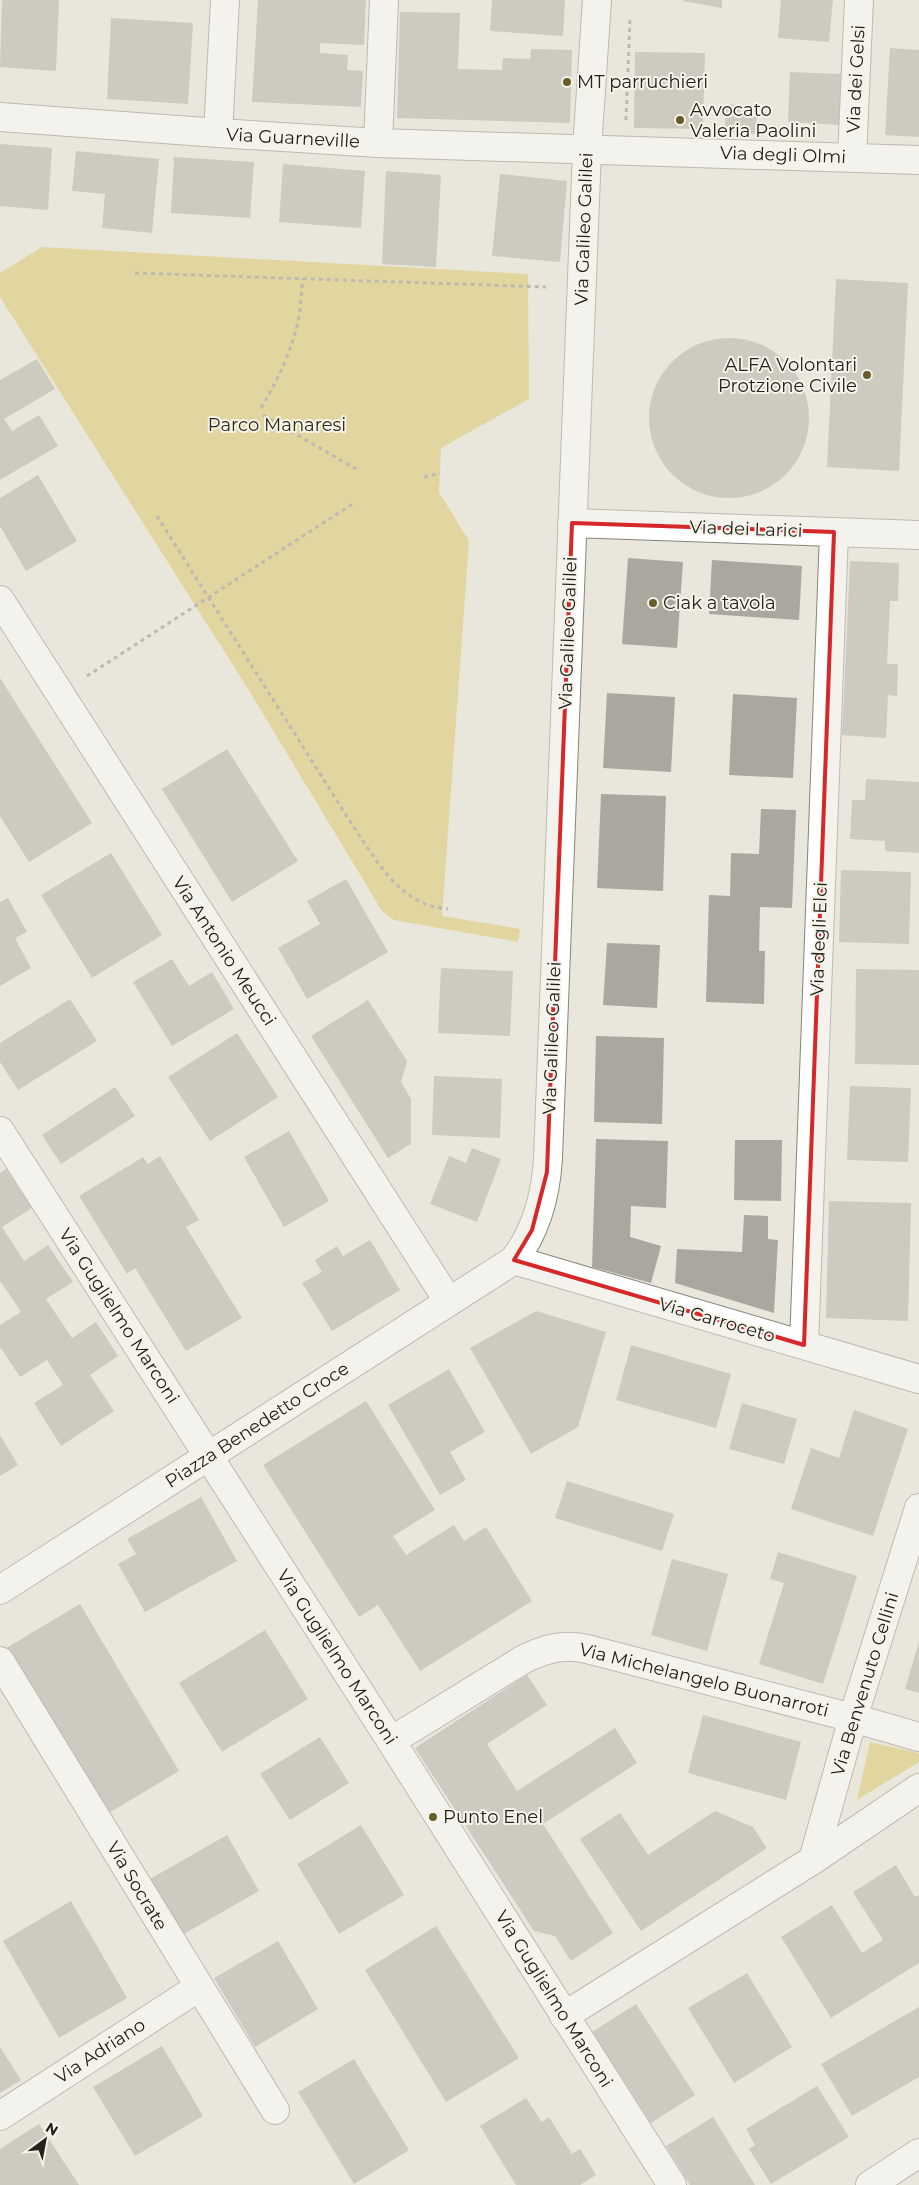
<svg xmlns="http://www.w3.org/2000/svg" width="919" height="2185" viewBox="0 0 919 2185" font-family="Montserrat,sans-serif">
	<rect width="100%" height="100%" fill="#e9e7dc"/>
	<path fill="#d9c057" d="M42 247 528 274 529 399 441 448 439 492 469 541 442 916 520 929 518 942 394 920 382 911 248 689 0 297V273Z
		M870 1742 919 1753V1762L857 1800Z"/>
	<path fill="#aaa89e" d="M2 0H59L56 71 0 67Z
		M258 0H366L364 45 320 43V53L348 55 347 70 363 71 361 107 252 102Z
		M492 0H565L563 36 490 31Z
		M683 0H722V8L683 1Z
		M781 0H833L829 42 778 38Z
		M400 12 460 13 458 69 502 70 503 58 530 59 531 49 572 50 570 123 397 118Z
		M111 18 193 23 188 104 107 99Z
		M890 48 919 50V137L885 135Z
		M635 52 705 53 703 129 634 128Z
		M790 72 841 74 839 125 788 122Z
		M727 104 758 107 755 134 724 131Z
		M0 144 52 148 48 210 0 206Z
		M76 151 159 159 152 233 102 228 105 194 72 191Z
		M174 157 254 162 250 218 171 213Z
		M283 164 365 171 361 228 279 222Z
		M386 171 441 175 436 267 382 264Z
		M500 174 567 181 560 262 492 256Z
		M836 279 908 283 899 471 827 467Z
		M649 418a80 80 0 1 1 160 0a80 80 0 1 1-160 0Z
		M37 359 55 389 4 419 12 431 39 415 58 446 0 480V380Z
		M38 475 77 541 26 571 0 526V498Z
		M628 558 683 562 677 648 622 644Z
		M712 560 802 566 799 620 709 614Z
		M850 561 899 563 898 601H890L887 664H898L897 696 888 695 886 738 842 735Z
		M0 678 92 823 29 862 0 816Z
		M607 693 675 697 671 772 603 768Z
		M733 694 797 698 793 778 729 775Z
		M227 749 298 861 232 902 162 789Z
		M866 779 919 782V853L885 851V841L850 839 852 800H865Z
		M601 794 666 796 663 891 597 888Z
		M761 809 796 810 792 908 760 907 759 951H765L764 1004 706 1002 709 895 730 896 731 853 759 854Z
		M111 853 162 935 92 978 41 895Z
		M841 870 911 872 909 944 839 942Z
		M346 879 388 952 307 999 278 948 320 924 307 901Z
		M8 898 27 932 15 938 31 968 0 986V902Z
		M607 943 660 945 657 1008 603 1005Z
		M172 959 189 986 212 972 234 1009 172 1046 133 982Z
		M441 968 513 971 510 1036 438 1033Z
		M856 969 919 970V1065L855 1064Z
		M70 999 97 1041 18 1090 0 1062V1043Z
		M368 1000 407 1061 401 1082 411 1099V1144L388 1158 311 1036Z
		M237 1033 278 1097 210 1141 168 1077Z
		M596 1036 664 1038 662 1124 594 1122Z
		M434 1076 502 1079 500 1138 432 1135Z
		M850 1086 911 1088 908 1162 847 1160Z
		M115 1087 135 1116 61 1164 42 1135Z
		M289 1131 329 1201 284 1227 244 1157Z
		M596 1139 668 1141 666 1208 631 1206 630 1237 661 1246 651 1283 592 1267Z
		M735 1140H782L781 1201 734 1200Z
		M472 1148 501 1159 477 1222 430 1204 449 1156 466 1163Z
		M160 1156 199 1220 186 1227 242 1318 186 1351 135 1268 127 1274 79 1196 143 1157 148 1164Z
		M6 1169 32 1208 2 1227 24 1261 48 1245 73 1282 46 1299 72 1338 96 1322 118 1356 90 1375 114 1411 61 1446 34 1403 63 1385 47 1360 20 1377 0 1347V1325L21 1312 1 1282 0 1283V1173Z
		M829 1201 911 1203 908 1321 826 1318Z
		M744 1215 768 1216V1239L778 1240 774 1313 675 1283 677 1249 742 1252Z
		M370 1240 400 1290 332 1331 302 1283 322 1272 315 1260 337 1246 343 1256Z
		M536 1311 606 1332 578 1427 531 1454 470 1348Z
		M631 1345 731 1374 716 1428 616 1400Z
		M449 1369 485 1432 450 1452 466 1480 440 1495 388 1405Z
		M366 1401 435 1510 393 1536 406 1555 454 1525 464 1541 486 1527 532 1601 420 1671 378 1605 359 1617 263 1465Z
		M742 1403 797 1419 784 1464 729 1449Z
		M854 1410 908 1429 873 1536 791 1509 811 1448 839 1458Z
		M0 1435 18 1465 0 1476Z
		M567 1481 674 1514 662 1551 555 1518Z
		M201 1497 237 1561 145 1612 118 1564 136 1554 127 1539Z
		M778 1552 857 1576 823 1684 759 1664 784 1583 770 1579Z
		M672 1559 728 1574 707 1651 651 1635Z
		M80 1604 179 1771 102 1817 3 1650Z
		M265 1630 308 1699 222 1752 179 1683Z
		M919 1642V1693L905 1689Z
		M527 1675 547 1705 487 1744 517 1791 615 1728 637 1763 543 1824 613 1933 571 1961 555 1936 534 1931 415 1748Z
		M703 1715 801 1742 786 1800 688 1773Z
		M320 1737 349 1783 290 1820 260 1774Z
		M715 1811 753 1827 767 1848 641 1931 580 1839 620 1813 648 1855Z
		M361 1825 404 1895 339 1934 297 1864Z
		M227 1835 259 1891 182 1935 150 1879Z
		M896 1865 915 1897 919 1895V1963L831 2018 781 1937 832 1905 862 1953 883 1940 853 1892Z
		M71 1901 127 1998 59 2038 3 1941Z
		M436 1926 519 2058 446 2102 365 1970Z
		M278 1941 318 2009 255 2047 214 1978Z
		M747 1973 792 2047 734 2083 688 2008Z
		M636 2004 695 2095 651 2123 592 2032Z
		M919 2007V2077L852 2116 821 2064Z
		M162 2046 203 2116 135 2156 93 2087Z
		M0 2047 21 2080 0 2093Z
		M354 2059 409 2150 354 2184 298 2092Z
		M817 2086 849 2137 771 2184 749 2149 755 2145 746 2129Z
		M526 2098 542 2122 549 2117 572 2154 580 2149 596 2175 580 2185H516L480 2126Z
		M713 2117 755 2185H690L666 2146Z
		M39 2124 79 2185H0V2149Z"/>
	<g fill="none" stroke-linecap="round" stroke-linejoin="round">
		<defs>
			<path id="street" d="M0 117 218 133 378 143 919 160
				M218 133 225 0
				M378 143 384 0
				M852 158 859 0
				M572 523 919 535
				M0 600 449 1302
				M0 1131 391 1741 672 2185
				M514 1260 919 1379
				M804 1345 834 532
				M0 1590 514 1260C536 1231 546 1194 548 1158L587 149 597 0
				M0 1661 275 2110
				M391 1741 524 1659C545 1649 564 1643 587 1649L853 1718 919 1737
				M813 1860 853 1718 919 1508
				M564 2016 813 1860 919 1788
				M0 2116 199 1987"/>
			<path id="secondary" d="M870 2185 919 2153"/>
		</defs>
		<use href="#street" stroke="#87847b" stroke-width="30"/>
		<use href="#secondary" stroke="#87847b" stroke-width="30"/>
		<path stroke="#86847d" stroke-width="3" stroke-dasharray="4 4" stroke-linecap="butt" d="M626 120 630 19
			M135 273 546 287
			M261 408C277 381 291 353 298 322 301 308 301 293 303 279
			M263 415 356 469
			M424 477 440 473
			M157 516 353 826C373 855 391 889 425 904 432 907 441 908 448 909
			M87 676 354 503"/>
		<use href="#street" stroke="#fff" stroke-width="28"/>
		<use href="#secondary" stroke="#fff" stroke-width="28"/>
	</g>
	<path d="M0 0H919V2185H0ZM572 523 834 532 804 1345 514 1260 532 1230 547 1172Z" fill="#e9e7dc" fill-opacity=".55" fill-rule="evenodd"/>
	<path fill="none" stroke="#d62828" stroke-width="4" stroke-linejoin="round" d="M572 523 834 532 804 1345 514 1260 532 1230 547 1172Z"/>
	<g fill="#695d2a" stroke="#f6f4e9" stroke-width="2">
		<circle cx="567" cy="82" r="5"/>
		<circle cx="680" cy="120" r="5"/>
		<circle cx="867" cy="375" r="5"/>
		<circle cx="653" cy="603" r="5"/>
		<circle cx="433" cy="1817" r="5"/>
	</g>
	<g text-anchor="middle" stroke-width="4" stroke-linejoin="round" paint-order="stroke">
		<g font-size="18" fill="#22211d" stroke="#f6f4e9">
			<text transform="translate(856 79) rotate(-87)" y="6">Via dei Gelsi</text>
			<text transform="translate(293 138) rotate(3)" y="6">Via Guarneville</text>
			<text transform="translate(783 155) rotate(2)" y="6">Via degli Olmi</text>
			<text transform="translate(584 229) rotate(-88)" y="6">Via Galileo Galilei</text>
			<text transform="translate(746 529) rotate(2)" y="6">Via dei Larici</text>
			<text transform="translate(568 633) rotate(-88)" y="6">Via Galileo Galilei</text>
			<text transform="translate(819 939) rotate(-88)" y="6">Via degli Elci</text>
			<text transform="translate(224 951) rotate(57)" y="6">Via Antonio Meucci</text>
			<text transform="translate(552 1038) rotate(-88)" y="6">Via Galileo Galilei</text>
			<text transform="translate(119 1316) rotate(57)" y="6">Via Guglielmo Marconi</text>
			<text transform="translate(717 1320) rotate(16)" y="6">Via Carroceto</text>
			<text transform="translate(257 1425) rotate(-33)" y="6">Piazza Benedetto Croce</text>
			<text transform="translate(337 1657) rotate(57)" y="6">Via Guglielmo Marconi</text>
			<text transform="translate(704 1680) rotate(14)" y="6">Via Michelangelo Buonarroti</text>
			<text transform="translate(865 1684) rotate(-73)" y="6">Via Benvenuto Cellini</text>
			<text transform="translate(137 1886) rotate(59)" y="6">Via Socrate</text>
			<text transform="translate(554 1999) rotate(58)" y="6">Via Guglielmo Marconi</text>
			<text transform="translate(100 2051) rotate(-33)" y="6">Via Adriano</text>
		</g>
		<g font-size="18" fill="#22211d" stroke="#f6f4e9" text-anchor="start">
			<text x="577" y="88">MT parruchieri</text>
			<text x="690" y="116">Avvocato<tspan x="690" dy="21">Valeria Paolini</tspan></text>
			<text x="857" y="371" text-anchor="end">ALFA Volontari<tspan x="857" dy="21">Protzione Civile</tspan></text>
			<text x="663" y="609">Ciak a tavola</text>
			<text x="443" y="1823">Punto Enel</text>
		</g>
		<g font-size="18" fill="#2e2a17" stroke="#f6f4e9">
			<text x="277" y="431">Parco Manaresi</text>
		</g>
	</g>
	<g transform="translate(45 2140) rotate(32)" stroke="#f6f4e9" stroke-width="4" paint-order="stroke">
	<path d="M0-4L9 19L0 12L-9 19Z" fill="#22211d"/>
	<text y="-8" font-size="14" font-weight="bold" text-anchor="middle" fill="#22211d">N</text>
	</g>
</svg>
